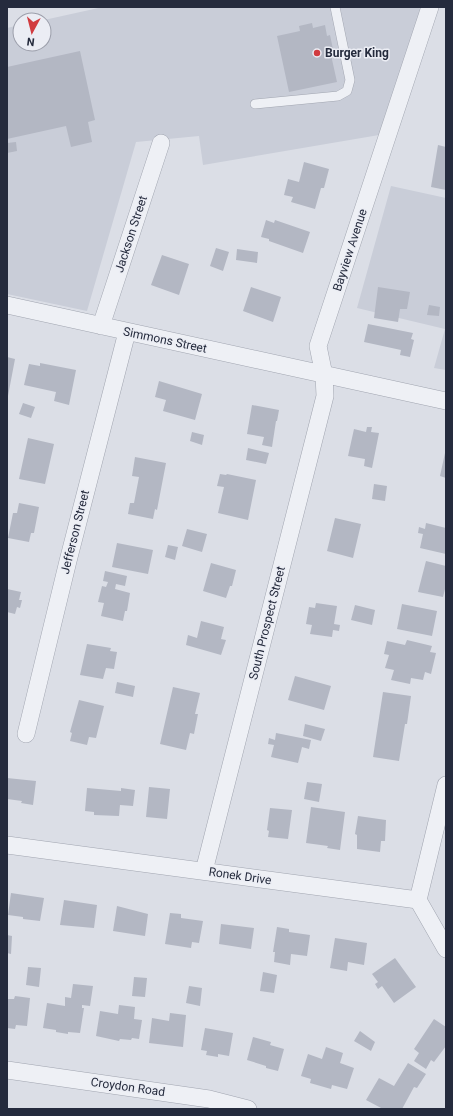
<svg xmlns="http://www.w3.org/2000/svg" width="453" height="1116" viewBox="0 0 453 1116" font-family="Roboto,sans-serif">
	<rect width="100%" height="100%" fill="#dbdee6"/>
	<path fill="#c9cdd8" d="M103 7H423L379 135 203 165 199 136 136 142 87 311 7 294V28L20 25V44H44V20Z
		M391 186 446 198V370L434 368 445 329 357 308Z"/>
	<path fill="#b3b7c3" d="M312 23 313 28 325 25 327 36 330 35 334 54 331 55 337 82 289 92 277 36 300 31 299 26Z
		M80 51 95 120 88 122 92 142 71 147 66 126 7 139V67Z
		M16 142 17 151 7 153V143Z
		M438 145 446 147V190L431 187Z
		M304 162 329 169 324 188H321L315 209 291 202 293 197 284 195 288 179 299 182Z
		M266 220 274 223 275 220 310 232 303 253 269 241V239L261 237Z
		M216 248 229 252 223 271 210 266Z
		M237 249 258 252 257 263 236 260Z
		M162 255 189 264 179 295 151 285Z
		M251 287 281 297 273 322 243 311Z
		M378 287 410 292 407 309H400L398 322 374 318Z
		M429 305 440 307 439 316 427 315Z
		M368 324 413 333 411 339 414 340 410 357 400 355 401 350 364 342Z
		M7 357 15 359 8 396H7Z
		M40 363 76 370 69 405 54 401 56 392 24 385 29 364 40 366Z
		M159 381 202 394 195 420 163 411 166 400 155 397Z
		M23 403 35 407 31 418 19 414Z
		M252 405 279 410 277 421H276L272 447 262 445 264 437 247 434Z
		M367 427H372L371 432 379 433 372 468 364 466 365 459 348 456 354 429 366 432Z
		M192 432 204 435 202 445 190 441Z
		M28 438 54 444 45 484 19 479Z
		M248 448 269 453 266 464 246 460Z
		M445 453H446V478L440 476Z
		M135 457 166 463 157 510 155 509 153 519 128 514 130 503H134L139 477 132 476Z
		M220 474 226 475 227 474 256 480 248 520 218 513 224 487 217 486Z
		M374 484 387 486 385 501 372 499Z
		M19 503 39 507 34 533H31L29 542 8 538 13 513H17Z
		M335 518 361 524 353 558 327 551Z
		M426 523 446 528V554L420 548 423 534 418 533 419 527 425 529Z
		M187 529 207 534 202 552 182 546Z
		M117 543 153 550 148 574 112 567Z
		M168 545 178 547 175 560 165 557Z
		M426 561 446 566V585L443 597 418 592Z
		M211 563 236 570 232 586H230L226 598 203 591Z
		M105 571 127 576 125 586 116 584 115 589 130 593 127 611H125L123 621 101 616 104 603 98 602 102 586 106 587 108 582 103 581Z
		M7 589 21 592 19 600H22L20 608 17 607 15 614 7 612Z
		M316 603 337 606 334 624 340 625 339 631 333 630 332 637 310 634 312 625 306 624 309 607 315 608Z
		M402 604 437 611 432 636 397 629Z
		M355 605 375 610 372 625 351 620Z
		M201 621 224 627 221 639 226 640 221 655 186 645 188 635 197 638Z
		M407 640 432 646 430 652 436 653 431 674 425 672 423 680 411 678 410 684 391 680 394 670 385 668 389 655 384 654 387 641 405 645Z
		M87 644 111 648 110 651 117 652 114 669 106 668 103 679 80 675Z
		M295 676 331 686 324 710 288 700Z
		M117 682 135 686 133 697 115 693Z
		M173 687 200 693 195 714H198L194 734 190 733 186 750 160 744Z
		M383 692 411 696 407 724H405L399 761 373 757Z
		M79 700 104 706 96 738 89 737 87 745 70 741 72 733 70 732Z
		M305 724 325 729 321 741 303 736Z
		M276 733 311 740 309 749 302 747 298 763 271 757 274 745 268 744 269 738 275 740Z
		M7 778 36 781 33 805 21 803 22 801 7 799Z
		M307 782 322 784 319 802 304 799Z
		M149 787 170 789 167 819 146 817Z
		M87 788 121 791V788L135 790 133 806 120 805 119 816 94 815V812L85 811Z
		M311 807 345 812 340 850 327 848 328 846 306 843Z
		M270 808 292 810 288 839 268 837 269 831 267 830Z
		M358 816 386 820 385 841H381L380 852 357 849V835L355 834Z
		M11 893 44 898 40 921 23 919V917L8 915Z
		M64 900 97 905 94 928 60 925Z
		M117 906 148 914 145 936 113 931Z
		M170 913 181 914V918L203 921 199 943 192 942 191 948 165 944Z
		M221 924 254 928 251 949 219 944Z
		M277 927 289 929V932L310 935 307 956 291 954 290 965 274 962 275 952H273Z
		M7 935 12 936 11 954 7 953Z
		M335 938 367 943 364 965 348 962 347 971 330 968Z
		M395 958 416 987 394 1003 382 986 378 989 375 984 378 982 372 974Z
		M28 967 41 968 39 987 26 985Z
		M263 972 277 975 274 993 260 991Z
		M134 977 147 978 145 997 132 996Z
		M73 984 93 986 90 1006 82 1005V1008H84L80 1033 68 1032V1034L56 1032V1030L43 1028 47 1003 65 1006V997L71 998Z
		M189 986 202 988 200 1006 186 1003Z
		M15 996 30 998 27 1026 16 1025 15 1029 7 1028V999H14Z
		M119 1005 135 1007 134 1019 142 1020 139 1039 132 1038 131 1040 120 1039 119 1041 96 1036 100 1011 118 1014Z
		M170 1013 186 1015 183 1047 149 1043 152 1018 169 1021Z
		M434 1019 446 1027V1046L434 1062 431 1060 426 1069 414 1061 419 1053 414 1049Z
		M205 1028 233 1033 229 1056 218 1054V1057L206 1055 207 1051 201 1050Z
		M360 1031 375 1042 371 1051 354 1041Z
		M253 1037 271 1042 270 1045 284 1049 278 1071 266 1068V1066L247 1060Z
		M326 1047 343 1053 340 1063 354 1068 347 1089 332 1085 331 1089 310 1083 311 1079 301 1076 308 1054 322 1059Z
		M408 1063 426 1074 417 1088 414 1087 402 1109H383L366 1100 379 1078 394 1086Z"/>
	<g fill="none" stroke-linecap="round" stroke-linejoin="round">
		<defs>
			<path id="service" d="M255 104 338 96 347 91 350 80 335 7"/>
			<path id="minor" d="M7 305 446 401
				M101 326 161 143
				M26 734 68 561 127 332
				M7 845 418 900 446 949
				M204 871 325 396 324 375 318 346 430 7
				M418 900 446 785
				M7 1070 209 1099 248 1109"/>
		</defs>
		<use href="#service" stroke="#a1a5b0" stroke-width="10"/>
		<use href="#minor" stroke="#a1a5b0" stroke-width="18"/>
		<use href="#service" stroke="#eef0f5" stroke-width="9"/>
		<use href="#minor" stroke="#eef0f5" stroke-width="17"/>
	</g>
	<circle fill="#d13b3f" stroke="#ebedf4" stroke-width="1.5" cx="317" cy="53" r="4"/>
	<g text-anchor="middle" stroke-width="3" stroke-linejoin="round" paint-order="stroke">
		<g font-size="12" font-weight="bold" fill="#252b3d" stroke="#ebedf4" text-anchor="start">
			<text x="325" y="57">Burger King</text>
		</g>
		<g font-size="12" fill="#252b3d" stroke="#ebedf4">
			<text transform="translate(131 234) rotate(-72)" y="4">Jackson Street</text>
			<text transform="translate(350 250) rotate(-72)" y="4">Bayview Avenue</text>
			<text transform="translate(165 340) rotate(12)" y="4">Simmons Street</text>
			<text transform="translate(75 532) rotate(-76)" y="4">Jefferson Street</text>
			<text transform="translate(267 623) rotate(-76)" y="4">South Prospect Street</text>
			<text transform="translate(240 876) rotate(8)" y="4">Ronek Drive</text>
			<text transform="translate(128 1087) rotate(8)" y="4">Croydon Road</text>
		</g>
	</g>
	<rect width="453" height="1116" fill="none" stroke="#252b3d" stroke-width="16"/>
	<g transform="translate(32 32) rotate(187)"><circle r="19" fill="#ebedf4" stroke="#9c9fab"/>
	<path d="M0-3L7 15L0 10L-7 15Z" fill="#d13b3f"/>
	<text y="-6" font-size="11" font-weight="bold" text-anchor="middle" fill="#252b3d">N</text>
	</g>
</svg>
